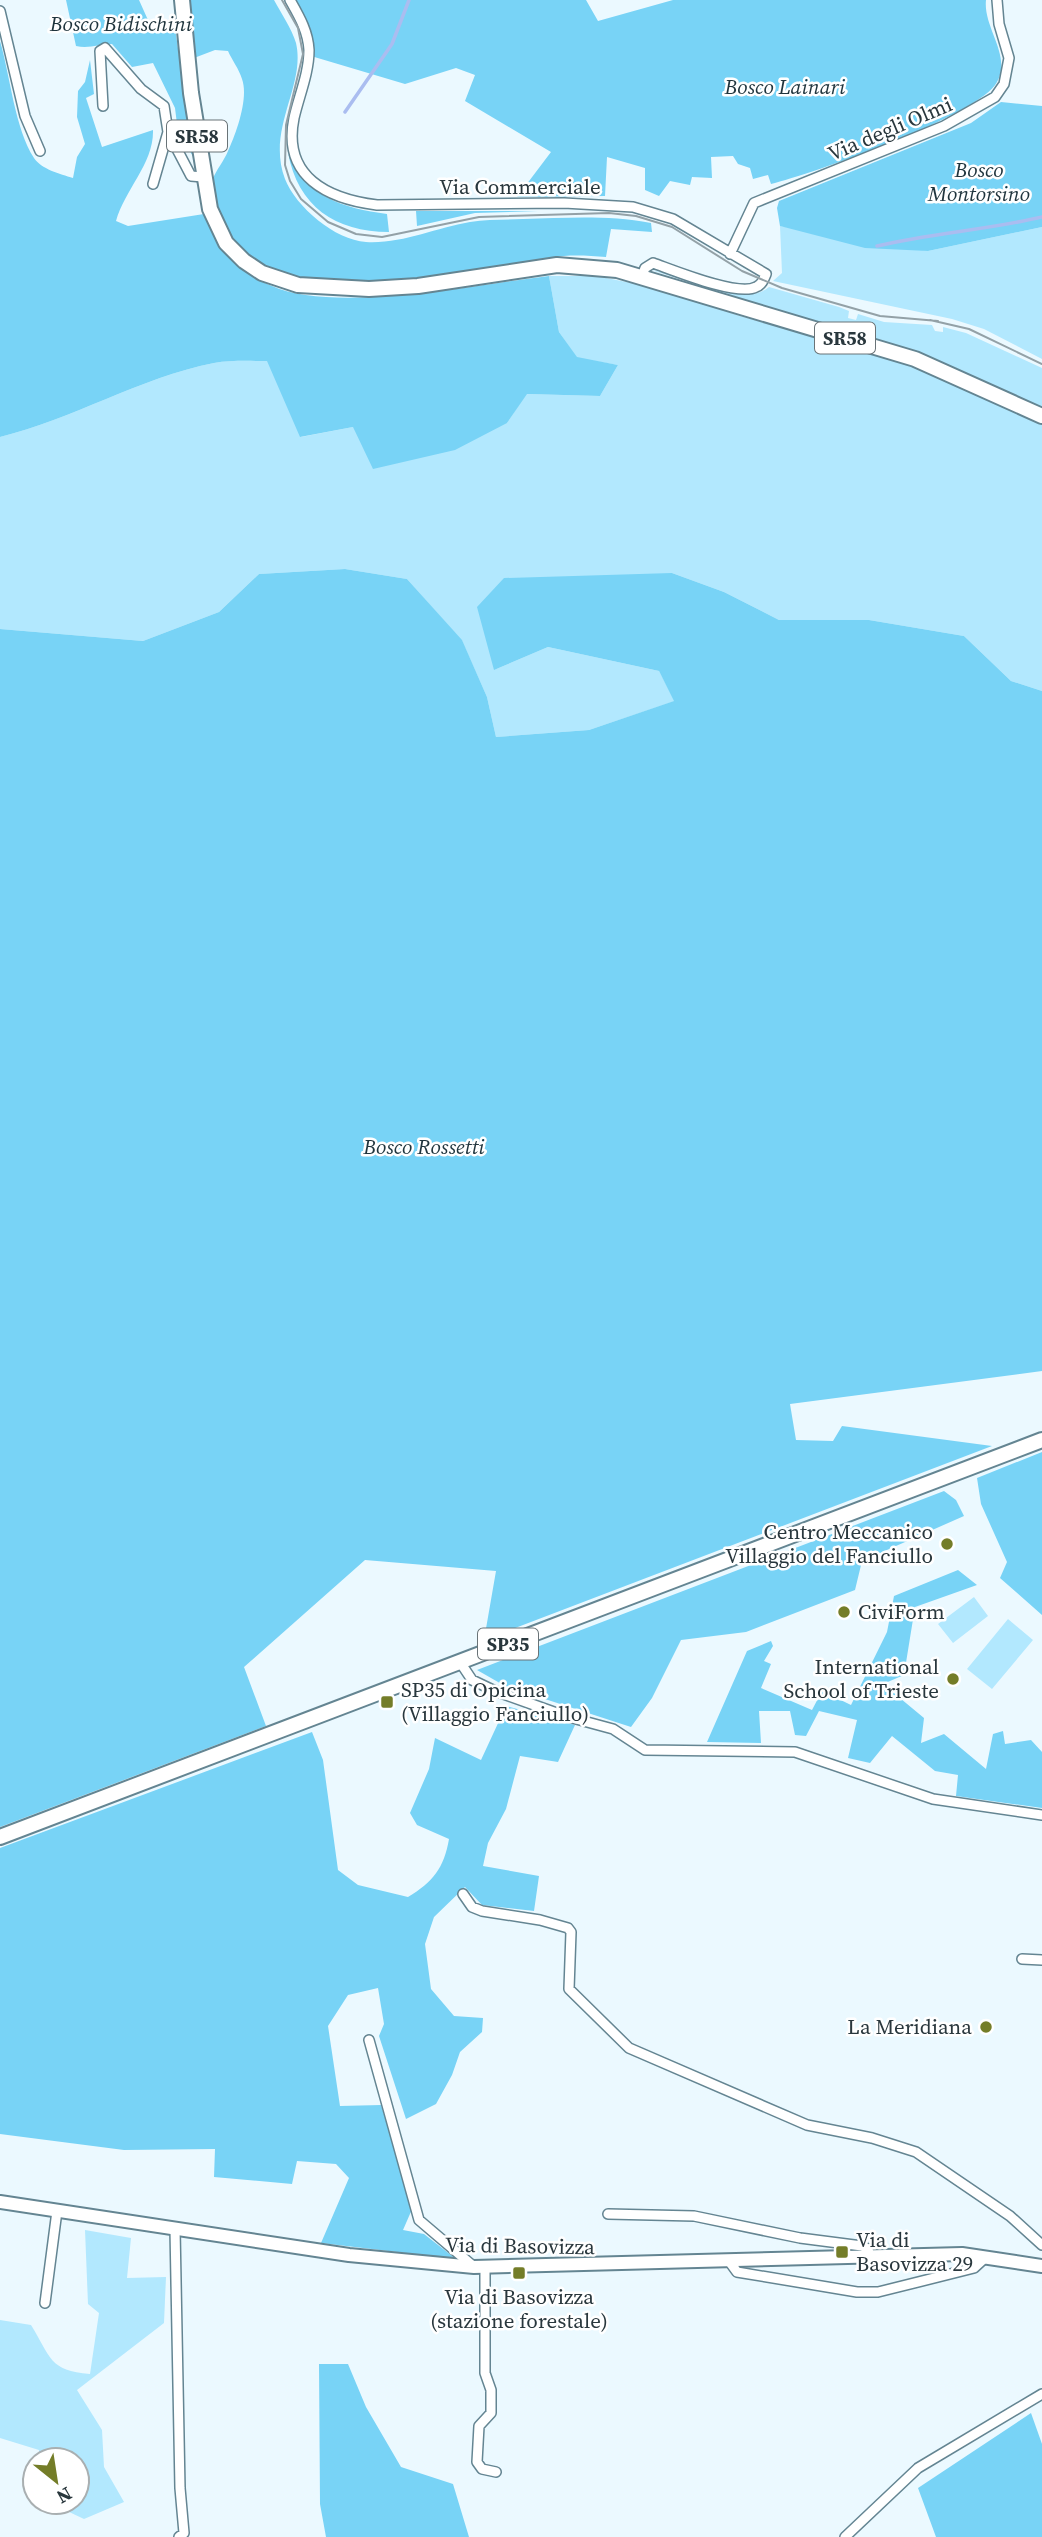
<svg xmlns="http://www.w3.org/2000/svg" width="1042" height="2537" viewBox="0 0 1042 2537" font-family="'Source Serif 4',serif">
	<rect width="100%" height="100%" fill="#ebf9ff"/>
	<path fill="#b2e8fe" d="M780 226 928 251 1042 227V359L984 329 952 319 773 281 782 273Z
		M651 270C681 274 744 309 769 287L839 307 849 311 848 318 856 320 858 314 884 322 932 325 935 331 943 332V327L966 333 1042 368V408L919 354Z
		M549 276H596L657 288 740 316 882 355 938 374 1042 422V691L1011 681 964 636 869 620H779L724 592 672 573 494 670 548 647 659 671 675 701 589 730 496 737 487 697 462 641 407 579 345 569 259 574 219 612 143 641 0 629V437C73 419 139 378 214 363 231 360 250 361 268 361L301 437 353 427 507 423 526 394 600 396 618 365 577 358 559 332Z
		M974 1597 988 1616 953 1643 938 1624Z
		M1008 1619 1033 1640 992 1689 967 1669Z
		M85 2230 131 2238 127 2278 166 2277 164 2323 77 2390 102 2430 104 2467 124 2502 84 2519 48 2502H77V2460H39V2450L0 2438V2320L31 2325C51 2357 49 2371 90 2374L99 2313 88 2304Z"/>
	<path fill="#78d3f6" d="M66 0H139L152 29 175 28 194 158 178 132 175 108 153 63 132 67 112 44C99 44 89 49 76 46Z
		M188 0H274C281 13 292 29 296 43 306 86 266 129 285 179 296 207 335 240 366 242 402 244 435 228 470 222 487 219 506 220 523 219 567 218 608 215 651 223L652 232 611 229 606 257C592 256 578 255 564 256 474 264 249 336 216 205 215 199 211 186 213 179 216 170 224 161 228 151 236 134 249 98 242 79 239 69 232 60 228 51L215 50 194 58Z
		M296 0H586L598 21 673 0H986C983 28 1012 55 997 82 980 115 812 174 771 184L768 175 753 179 750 168 738 164 733 156 711 157 712 178 692 177 690 185 670 181 659 196 645 190V168L607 157 605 196 517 197 551 152 465 101 475 75 456 68 405 84 311 56 308 27Z
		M0 41C10 75 15 129 34 158 41 169 60 174 73 178L77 157 85 144 77 117 78 91 85 82 90 60 94 94 86 98 102 147 153 130C154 163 125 189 116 221L128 226 204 214C218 248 238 272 272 286 334 314 480 284 549 276L559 332 577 357 618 365 600 396 527 394 507 423 455 450 373 469 353 427 300 437 267 361C250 361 231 360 214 363 139 378 73 419 0 437Z
		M1001 102 1042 106V227L928 251 865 248 780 226 777 208 779 201 971 123Z
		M288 153C306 197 343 208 387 214L389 232C335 232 298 206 288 153Z
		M416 211H538L475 213 417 226Z
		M345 569 407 579 462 640 487 697 496 737 589 730 674 701 659 671 548 647 494 670 477 607 504 578 672 573 724 592 779 620H869L964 636 1011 681 1042 691V1371L790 1404 796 1440 833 1441 842 1426 992 1446 484 1640 496 1571 365 1560 244 1667 266 1726 0 1827V629L143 641 219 612 259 574Z
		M1042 1452V1615L1000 1578 1007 1562 981 1504 977 1478Z
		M944 1491 956 1500 964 1516 862 1561 855 1590 746 1632 681 1640 652 1698 631 1727 505 1686 477 1670Z
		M958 1570 977 1585 915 1607 904 1675 883 1684 924 1718 921 1743 944 1734 986 1769 993 1734 1003 1731 1005 1744 1031 1740 1042 1752V1808L956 1796 958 1775 935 1771 892 1736 870 1763 848 1758 857 1720 819 1711 806 1736 795 1735 790 1711H759L761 1743 707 1742 747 1651 771 1641 773 1646 764 1661 771 1664 761 1688 812 1710 822 1691 851 1705 887 1632 894 1596Z
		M506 1706 575 1725 558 1762 520 1756 506 1809 488 1843 483 1866 539 1876 534 1911 482 1905 465 1887 434 1917 425 1944 431 1989 454 2016 483 2018 482 2032 460 2052 452 2075 436 2104 406 2119 379 2036 384 2024 378 1988 348 1995 328 2026 340 2106 381 2105 413 2207 403 2230 424 2234 456 2259 321 2243 349 2178 336 2164 297 2161 292 2184 214 2177 215 2149 124 2150 0 2134V1848L312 1732 323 1760 338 1870 358 1885 408 1897C433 1882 444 1868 449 1839L417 1825 410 1813 429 1769 435 1738 481 1760Z
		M319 2364H348L366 2407 401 2467 453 2484 469 2537H326L320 2504Z
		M1031 2413 1042 2444V2537H936L918 2488Z"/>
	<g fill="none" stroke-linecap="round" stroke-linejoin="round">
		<path stroke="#aabdf0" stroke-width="3.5" d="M345 112 392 44 409 0
			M877 246C931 233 987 230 1042 217"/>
		<defs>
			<path id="minor" d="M290 0C299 16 308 31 309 50 309 73 299 96 294 118 282 177 328 199 377 205L564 203 633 207 673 219 766 274C764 279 762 285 756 287 738 297 673 270 653 263L645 268 642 276
				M0 11 25 116 40 151
				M103 106 100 51 105 48 141 89 164 106 168 132 191 176 203 177
				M153 184 168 132
				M730 254 754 203 944 126 995 97 1004 84 1009 58 999 24 997 0
				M460 1662 472 1680 495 1691 565 1716 613 1729 645 1750 795 1752 933 1799 1042 1815
				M463 1894 472 1907 482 1911 540 1920 568 1928 571 1932 569 1989 629 2048 807 2125 872 2138 916 2152 1010 2216 1042 2245
				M1022 1959 1042 1960
				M369 2040 419 2220 473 2266
				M608 2214 694 2216 800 2238 862 2246 868 2249 870 2257
				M175 2229 180 2488 184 2533 179 2537
				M729 2261 737 2272 857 2292H878L974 2268 986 2257
				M485 2268V2373L491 2390V2413L479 2426 477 2462 482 2469 496 2472
				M45 2303 57 2211
				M845 2537 918 2468 1042 2394"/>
			<path id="secondary" d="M0 2202 349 2255 474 2267 962 2254 1042 2266"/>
			<path id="primary" d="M182 0 191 93 210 209 226 243 244 261 262 273 298 285 369 289 418 286 557 265 617 270 915 359 1042 416
				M0 1837 1042 1440"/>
		</defs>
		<use href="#minor" stroke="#648592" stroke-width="12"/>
		<use href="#secondary" stroke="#648592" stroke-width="16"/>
		<use href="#primary" stroke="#648592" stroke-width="18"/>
		<use href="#minor" stroke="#fff" stroke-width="9"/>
		<use href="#secondary" stroke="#fff" stroke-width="12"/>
		<use href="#primary" stroke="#fff" stroke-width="14"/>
		<path stroke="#93a1a7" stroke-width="2" d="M282 0 298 28 303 54 286 125 285 165 290 181 301 199 328 222 356 234 382 237 479 217 609 213 636 216 672 227 742 271 782 288 880 316 938 321
			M930 320 969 329 1042 364"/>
	</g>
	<g fill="#747d28" stroke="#fff" stroke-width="2.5">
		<circle cx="947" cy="1544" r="7"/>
		<circle cx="844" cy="1612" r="7"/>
		<circle cx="953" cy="1679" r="7"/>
		<rect x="380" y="1695" width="14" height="14" rx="3.5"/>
		<circle cx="986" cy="2027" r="7"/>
		<rect x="835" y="2245" width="14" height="14" rx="3.5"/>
		<rect x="512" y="2266" width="14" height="14" rx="3.5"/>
	</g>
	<g text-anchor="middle" stroke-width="5" stroke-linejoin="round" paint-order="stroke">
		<g fill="#fff" stroke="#697377" stroke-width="2">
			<rect x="167" y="120.5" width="60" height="31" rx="5"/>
			<rect x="815" y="322.5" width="60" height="31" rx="5"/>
			<rect x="478" y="1628.5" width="60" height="31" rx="5"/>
		</g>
		<g font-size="19" font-weight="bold" fill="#29373d">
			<text x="197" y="143">SR58</text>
			<text x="845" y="345">SR58</text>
			<text x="508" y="1651">SP35</text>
		</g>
		<g font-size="21" font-style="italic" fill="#1f343d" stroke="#fff">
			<text x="121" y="31">Bosco Bidischini</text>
			<text x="785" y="94">Bosco Lainari</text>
			<text x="979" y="177">Bosco<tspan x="979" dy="24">Montorsino</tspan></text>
			<text x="424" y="1154">Bosco Rossetti</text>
		</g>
		<g font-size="21" fill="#29373d" stroke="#fff">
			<text transform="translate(890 129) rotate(-23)" y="7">Via degli Olmi</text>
			<text x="520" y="194">Via Commerciale</text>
			<text transform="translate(520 2246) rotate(1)" y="7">Via di Basovizza</text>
		</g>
		<g font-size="21" fill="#29373d" stroke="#fff" text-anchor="end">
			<text x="933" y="1539">Centro Meccanico<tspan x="933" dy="24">Villaggio del Fanciullo</tspan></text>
			<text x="858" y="1619" text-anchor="start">CiviForm</text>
			<text x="939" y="1674">International<tspan x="939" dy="24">School of Trieste</tspan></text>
			<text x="401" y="1697" text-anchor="start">SP35 di Opicina<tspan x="401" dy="24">(Villaggio Fanciullo)</tspan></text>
			<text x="972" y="2034">La Meridiana</text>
			<text x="856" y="2247" text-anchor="start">Via di<tspan x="856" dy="24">Basovizza 29</tspan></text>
			<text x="519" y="2304" text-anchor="middle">Via di Basovizza<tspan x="519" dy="24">(stazione forestale)</tspan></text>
		</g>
	</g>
	<g transform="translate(56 2481) rotate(150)"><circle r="33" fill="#ffffff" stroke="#a9afb1" stroke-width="2"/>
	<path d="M0-5L12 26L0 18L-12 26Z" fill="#747d28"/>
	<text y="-10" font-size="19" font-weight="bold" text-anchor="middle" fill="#29373d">N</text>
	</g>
</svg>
